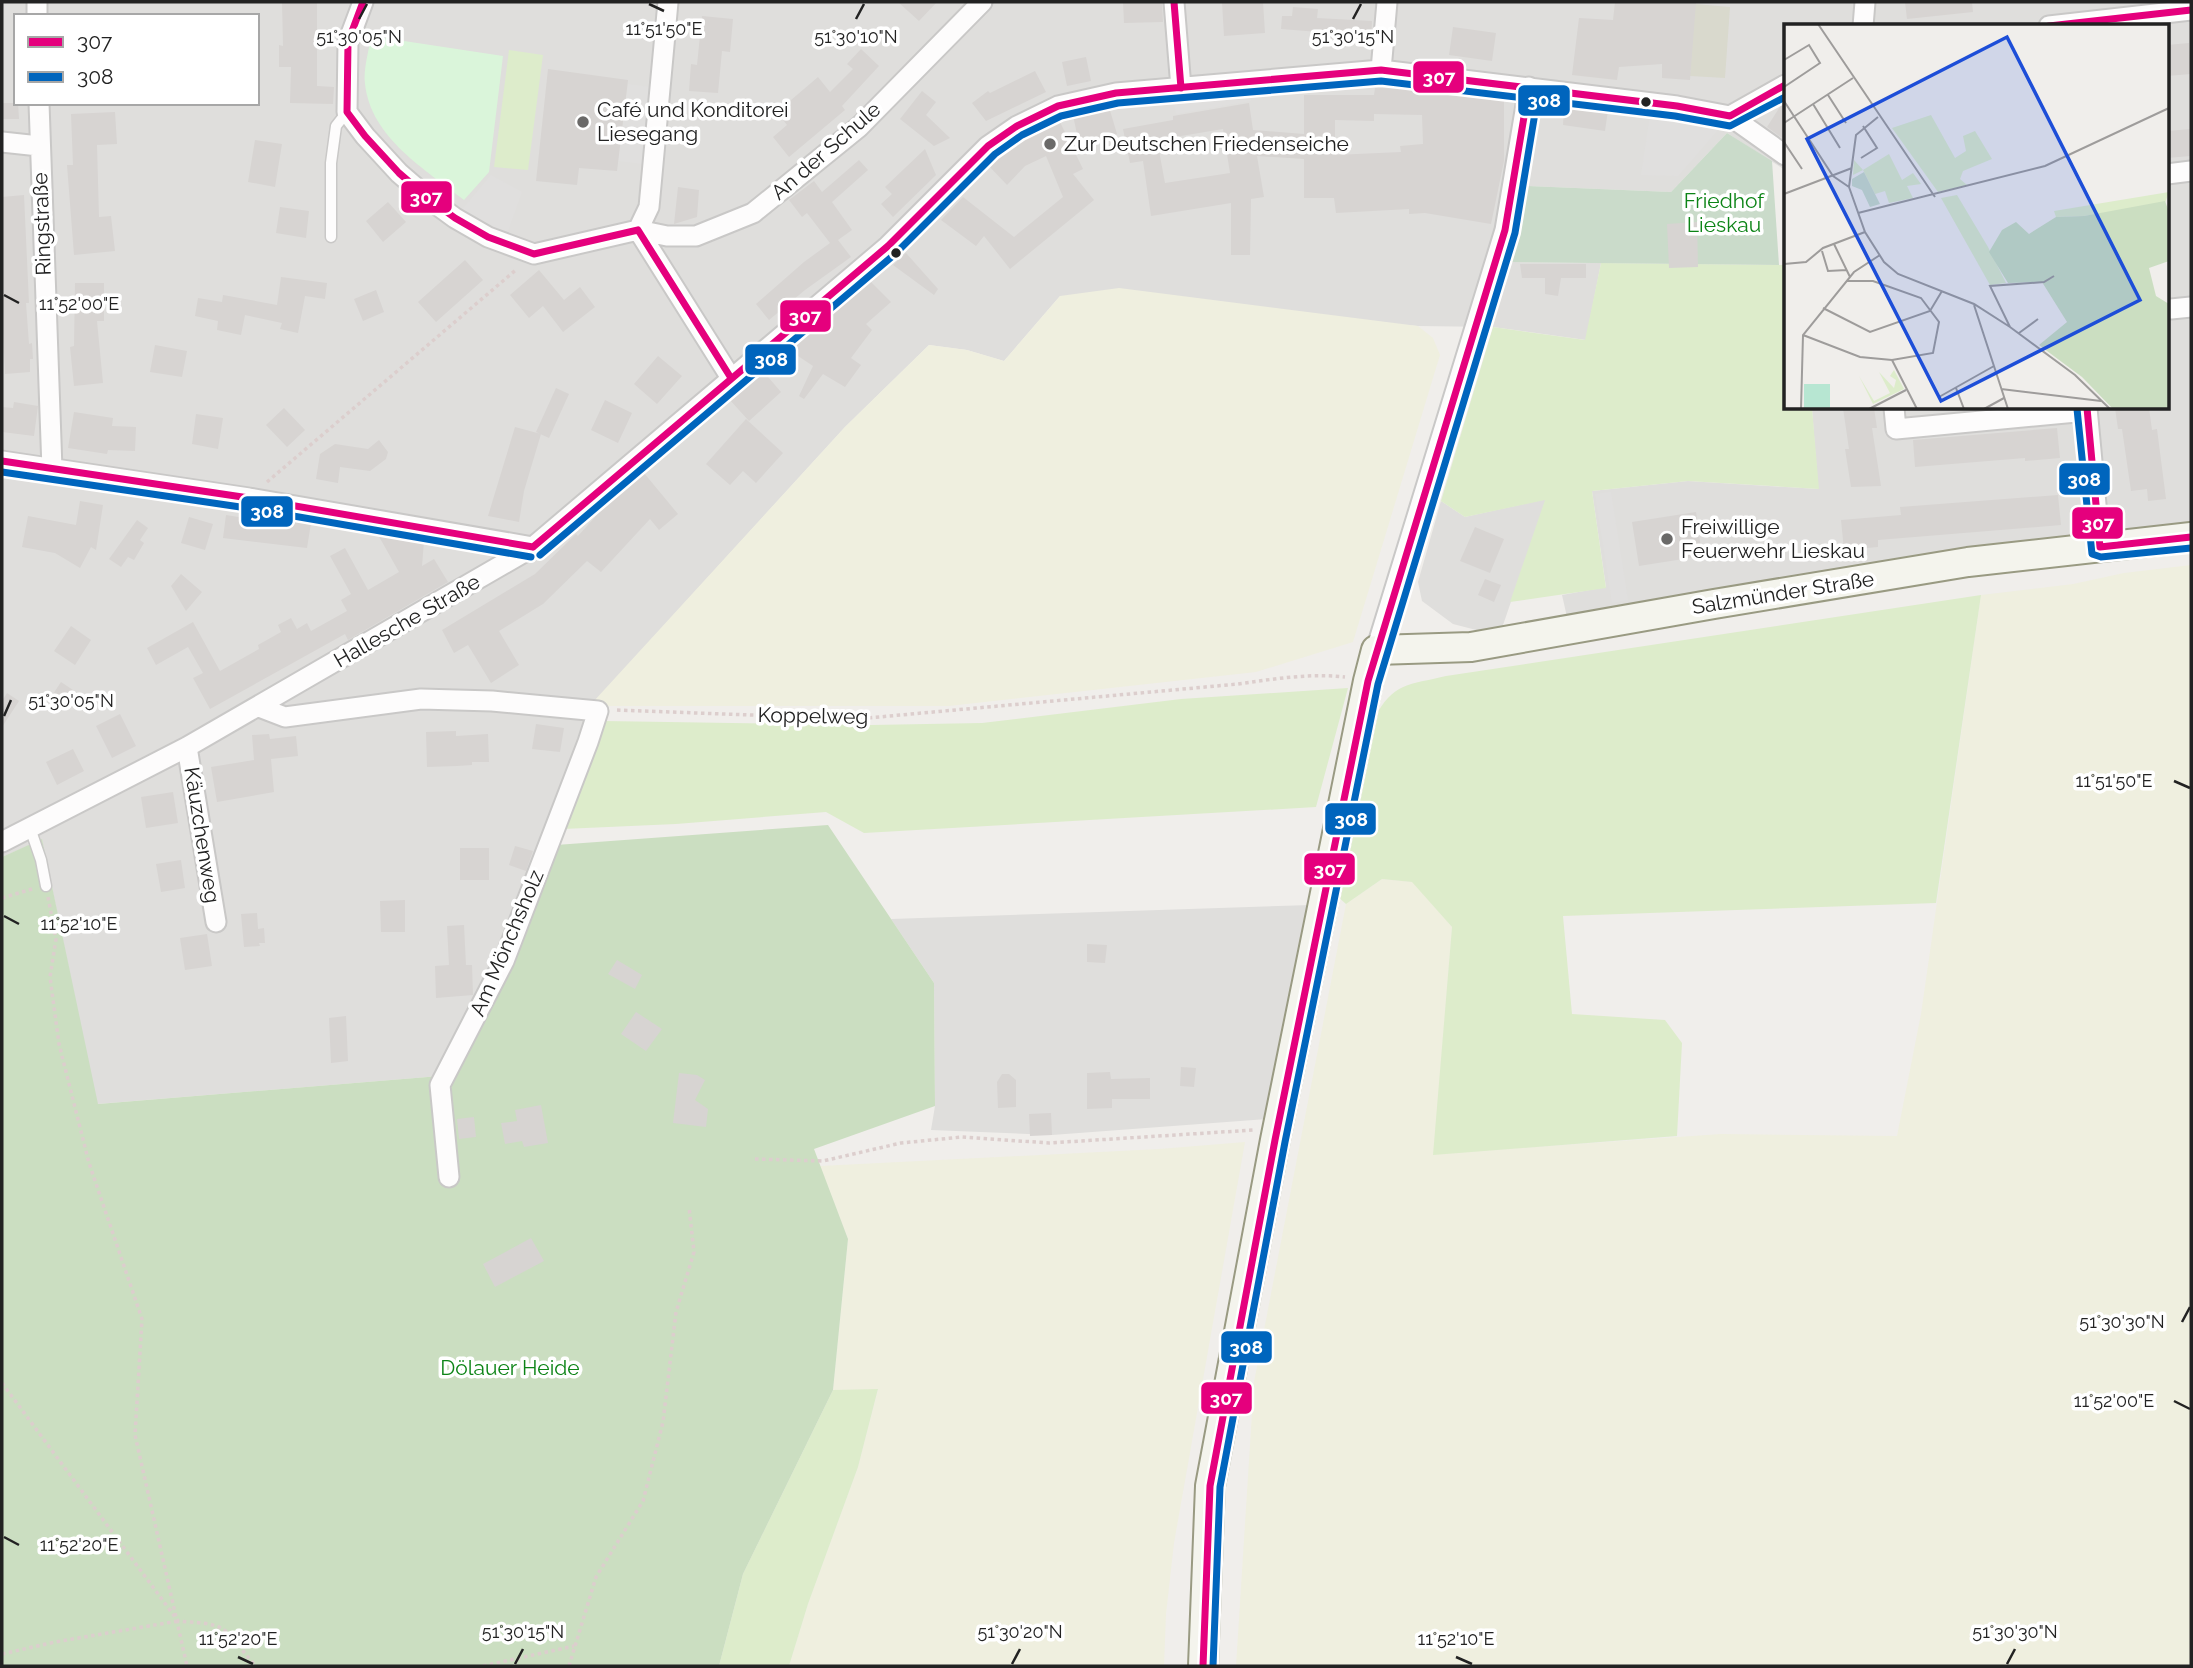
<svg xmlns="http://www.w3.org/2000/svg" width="2193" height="1668" viewBox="0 0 2193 1668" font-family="Raleway,sans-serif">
	<rect width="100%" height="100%" fill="#f0eeeb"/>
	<path fill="#dfdedc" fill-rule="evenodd" d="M2 2H2191V523L1935 552 1567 617 1562 595 1606 587 1592 491 1688 481 1818 489 1812 408H2167V26H1785V170L1727 133 1671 192 1528 186 1512 262 1601 263 1586 340 1493 327 1418 326 1060 296 1004 361 967 350 929 345 845 427 595 701 607 706 604 721 452 1075 97 1104 42 840 2 857ZM16 16H257V103H16Z
		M1546 499 1502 628 1484 632 1453 624 1422 601 1418 582 1441 501 1465 517Z
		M1311 905 1267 1119 1052 1135 931 1130 935 1106 934 983 891 919Z"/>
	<path fill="#d9d9cd" d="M1695 4 1730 7 1725 78 1690 76Z"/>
	<path fill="#efefdf" d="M1119 288 1418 326 1433 338 1440 355 1353 642 1256 672 949 706H607L594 701 845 427 929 345 967 350 1004 361 1060 296Z
		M2191 565V1666H1236L1254 1382 1346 904 1382 879 1413 882 1452 927 1434 1154 1721 1134 1897 1136 1921 1014 1981 595 2073 584 2124 573Z
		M1245 1142 1174 1543 1166 1614 1164 1666H789L808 1604 858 1467 878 1390H833L848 1239 820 1166 1159 1149Z"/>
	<path fill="#ddeccb" d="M509 50 543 55 528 170 494 167Z
		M1601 263 1785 265V408H1812L1819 489 1688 481 1592 491 1606 588 1510 602 1545 500 1465 517 1441 501 1493 327 1585 340Z
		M1981 595 1936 903 1563 916 1572 1014 1665 1020 1682 1043 1677 1136 1433 1155 1452 927 1412 882 1382 879 1346 904 1337 896 1374 719C1393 682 1409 685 1446 676Z
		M1348 688 1316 807 864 833 826 812 676 824 563 829 604 721 871 725 982 723 1181 699Z
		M878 1389 858 1467 808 1604 789 1666H719L743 1574 833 1390Z"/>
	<path fill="#cbdec1" d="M828 825 934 983 935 1106 814 1149 848 1239 833 1390 743 1574 719 1666H2V857L42 839 98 1104 452 1075 556 845Z"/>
	<path fill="#cadbca" d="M1727 133 1772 161 1779 265 1511 262 1528 186 1671 192Z"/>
	<path fill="#daf5da" d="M371 36 503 56 489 172 464 200C425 169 371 138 365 84 363 69 369 51 371 36Z"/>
	<path fill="#e0dfde" d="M1251 80V101L1176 114 1171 89Z
		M628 84 651 87 643 164 618 161Z
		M1698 110 1730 116 1678 176 1641 175 1650 115 1692 122Z
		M491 175 522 192 504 242 455 218Z
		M1611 492 1628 600 1612 603 1595 494Z"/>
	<path fill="#d7d4d2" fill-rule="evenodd" d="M282 2H317V86L334 87 333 104 290 103 291 67H279V45L283 46Z
		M898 2H937L919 21Z
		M1123 2H1162L1163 22 1124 23Z
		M1222 2H1263L1265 33 1224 36Z
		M1615 2H1696L1690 80 1662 78V64L1619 67 1617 80 1572 75 1579 18 1613 20Z
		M1905 2H1972L1973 12 1907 19Z
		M1293 7 1318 9 1317 18 1372 21 1371 41 1331 38V33L1281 29 1282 16H1292Z
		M702 16 733 19 730 52 722 51 718 93 689 91 691 64 697 65Z
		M1453 27 1496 33 1492 61 1449 55Z
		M2189 43 2191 74 2167 76V45Z
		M861 49 879 66 842 106 845 110 789 157 773 137 787 125 777 112 818 77 830 92 853 69 847 64Z
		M1086 57 1091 81 1067 86 1062 62Z
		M548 69 628 80 617 171 579 168 577 185 536 181Z
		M1035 71 1046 92 986 121 972 103 988 91 990 93Z
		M1375 88 1419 89 1473 97H1504V161L1491 224 1425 213 1409 214V209L1336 213 1334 198H1304V159L1257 156 1264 197 1251 199 1250 255H1231V203L1151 216 1143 161 1130 163 1123 129 1173 120V116L1249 103 1253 130 1304 134V95H1374ZM1374 114 1422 115 1423 144 1400 146 1401 152 1335 155V120L1374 121ZM1223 129 1230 173 1165 183 1157 140Z
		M922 91 936 102 926 115 950 138 934 146 900 119Z
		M1785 99V140L1767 127Z
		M2 103H18L19 119H2Z
		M1564 105 1608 110 1605 131 1563 125Z
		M1109 107 1117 134 1080 149 1073 115Z
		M115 112 117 144 97 145 99 217 111 216 115 251 74 255 67 165H73L71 114Z
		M1059 120 1083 169 1073 174 1094 200 1010 269 984 236 976 246 941 220 963 197 1014 237 1063 197 1046 156 1025 166 1007 185 987 164 1023 137Z
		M2191 129V156L2167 158V131Z
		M255 140 282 144 275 187 248 182Z
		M925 149 936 175 893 217 881 204 892 194 885 187Z
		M859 160 868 170 832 202 852 230 838 240 851 257 805 290 769 320 756 304 804 262 830 243 807 213 802 217 789 200 814 181 822 192Z
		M678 187 699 190 697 217 674 224Z
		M24 195 29 303H26L29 344 32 343 33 359H30V372L5 374 2 311V197Z
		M388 202 406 222 383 242 366 221Z
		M280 207 309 211 306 238 276 233Z
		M1697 222 1698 267 1669 268 1667 224Z
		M906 253 938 289 934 295 893 265Z
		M465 260 483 280 436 322 418 302Z
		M1520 264H1586V278H1561L1558 296 1545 294V278H1522Z
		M539 270 564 300 580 287 595 307 563 332 543 306 529 318 510 295Z
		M281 277 327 283 325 299 305 296 298 333 280 329 282 323 245 315 241 335 217 330 218 321 195 316 198 298 222 302 223 295 277 305Z
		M868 279 891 302 866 324 872 330 851 358 861 365 845 387 823 374 804 399 799 396 813 366 789 350Z
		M75 283H104V321H97L103 383 74 386 70 347 74 346Z
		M376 290 384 312 363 321 354 299Z
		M155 345 187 351 182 377 150 372Z
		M658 356 682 376 657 404 634 384Z
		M762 370 781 392 749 421 729 399Z
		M556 388 569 394 549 438 536 432Z
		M605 400 632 413 618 443 591 430Z
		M14 402 38 406 34 436 2 432V407L13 408Z
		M284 408 305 430 287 447 266 425Z
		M1843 408H1874L1877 428H1872L1881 486 1851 487 1845 449H1849Z
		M2115 408H2149L2152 430 2157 429 2166 499 2148 501 2147 489 2131 491 2122 429H2118Z
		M74 412 113 418 112 426 136 427 135 451 108 450 107 454 68 448Z
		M196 414 223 418 218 449 192 444Z
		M746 419 783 453 756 483 743 471 730 485 706 464Z
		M515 427 541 434 524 491 519 522 488 516Z
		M2057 428 2060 458 2025 461V458L1915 467 1913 440Z
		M379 440 388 452 386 459 370 471 340 467 338 483 316 479 320 454 335 444 368 449Z
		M644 473 678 514 659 530 650 519 601 572 587 561 543 604 499 631 519 665 491 683 468 645 454 653 442 630 535 574 576 534 578 536 604 507Z
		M2058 495 2061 525 1878 540V547L1844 550 1841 520 1901 515 1900 507Z
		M80 501 103 505 96 550 91 547 80 568 55 553 22 547 28 516 76 525Z
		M1696 512 1702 556 1639 566 1632 522Z
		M226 515 284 524 285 519 311 523 307 548 223 538Z
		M189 517 213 524 205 550 181 543Z
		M137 520 148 528 140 540 144 543 134 560 128 557 121 567 109 559Z
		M1475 527 1504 539 1490 573 1460 561Z
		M377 533 424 541 422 566 434 559 448 582 348 640 345 634 210 709 193 678 203 673 188 647 156 665 147 648 193 622 220 671 259 649 258 645 281 632 278 625 291 618 297 629 307 623 311 631 347 611 341 600 351 594 330 556 345 548 368 590 399 572Z
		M181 574 202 592 186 611 171 586Z
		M1485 579 1501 585 1494 602 1478 595Z
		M71 626 91 640 75 665 54 651Z
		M61 682 76 692 66 707 51 697Z
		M7 693 19 701 2 727V701Z
		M120 714 136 746 112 758 96 726Z
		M536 724 564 728 560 752 532 749Z
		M456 731V736L488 734 489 762H472V765L457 766 427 767 426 732Z
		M269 734 270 739 296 736 298 756 271 759 274 792 217 802 211 767 254 760 252 735Z
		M73 749 84 771 57 785 46 762Z
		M173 792 178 823 146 828 141 797Z
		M515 846 533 851 526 871 509 865Z
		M460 848H489V880H460Z
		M181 860 185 888 161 892 156 864Z
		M405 900V932H381L380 901Z
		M257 913 258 929 264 928 265 943H259L260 946 244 947 241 914Z
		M464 925 466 965H472L473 995 436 998 435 966 449 965 447 926Z
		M207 934 212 966 185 970 180 938Z
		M1087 944 1107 945 1105 963 1087 962Z
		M617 960 642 975 635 989 608 974Z
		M636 1012 662 1029 646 1051 621 1034Z
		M346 1016 348 1061 331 1063 329 1018Z
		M1181 1067 1196 1068 1194 1087 1180 1086Z
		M1110 1072 1111 1079 1150 1078V1099H1112V1108L1087 1109V1073Z
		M679 1073 697 1075 705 1080 695 1100 708 1109 706 1127 673 1123Z
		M1002 1074H1009L1016 1080V1107L998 1108 997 1082Z
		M541 1105 548 1143 524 1147 522 1141 505 1144 501 1123 517 1121 515 1110Z
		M1051 1113 1052 1135 1030 1136 1029 1114Z
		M474 1117 476 1137 459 1139 457 1119Z
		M531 1238 544 1261 495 1287 483 1264Z"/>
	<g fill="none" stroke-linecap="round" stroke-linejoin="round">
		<defs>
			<path id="lane" d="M331 237V163L336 126 347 112
				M30 828 41 860 46 886"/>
			<path id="street" d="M37 2V16
				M363 2 348 42 347 112 365 136 399 173 429 199 455 218 488 237 534 254 638 230 667 236H696L753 213 859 127 982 2
				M1174 2 1181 88
				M1863 26 1865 2
				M2049 26 2191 10
				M1381 70 1387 2
				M39 103 52 469
				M1730 116 1785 85
				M2 142 39 146
				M2167 174 2191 171
				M638 230 649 207 668 2
				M638 230 731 378
				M2171 309 2191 307
				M1894 408 1896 429 2087 411
				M2087 408 2100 547
				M2 461 249 498 533 547
				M1376 650 1505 230 1529 87
				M259 707 285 717 421 699 492 701 598 711 588 742 504 961 440 1085 449 1177
				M187 747 216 922
				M2 842 187 747 533 547 888 246 988 146 1017 126 1058 106 1116 93 1381 70 1677 106 1730 116 1785 155"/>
			<path id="secondary" d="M1203 1666 1210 1486 1275 1140 1368 681 1376 650 1471 647 1714 604 1968 562 2191 537"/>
		</defs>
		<use href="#lane" stroke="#c9c8c7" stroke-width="13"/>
		<use href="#street" stroke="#c9c8c7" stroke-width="23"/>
		<use href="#secondary" stroke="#999a82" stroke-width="32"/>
		<path stroke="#dccecd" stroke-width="3.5" stroke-dasharray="3.5 3.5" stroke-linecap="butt" d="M267 482 517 269
			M617 710 857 719 1238 684C1274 679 1309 673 1345 677
			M48 897 56 939 50 977 59 1044 89 1163 142 1319 135 1435 187 1666
			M2 898 32 889
			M755 1159 823 1161 901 1143 962 1137 1049 1143 1254 1130
			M2 1383 178 1621C193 1623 214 1621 227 1632 237 1642 246 1656 256 1666
			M2 1654 55 1642 178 1621
			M483 1666 574 1646
			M569 1666 596 1577 643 1501 663 1422 676 1312 694 1252 689 1207"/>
		<use href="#lane" stroke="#fdfcfc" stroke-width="10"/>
		<use href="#street" stroke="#fdfcfc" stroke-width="19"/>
		<use href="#secondary" stroke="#f4f4ed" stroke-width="28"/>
		<defs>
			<path id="bus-1" d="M363 2 348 42 347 112 365 136 399 173 429 199 455 218 488 237 534 254 638 230
				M1174 2 1181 88
				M2049 26 2191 10
				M638 230 731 378
				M2087 408 2100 547 2191 537
				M2 461 249 498 533 547
				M533 547 888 246 988 146 1017 126 1058 106 1116 93 1381 70 1677 106 1730 116 1785 85
				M1203 1666 1210 1486 1275 1140 1368 681 1505 230 1529 87"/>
			<path id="bus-2" d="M2077 409 2092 554 2101 557 2191 548
				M2 472 247 508 531 557
				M540 555 895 254 995 154 1022 135 1061 116 1118 103 1381 81 1675 116 1730 126 1785 97
				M1213 1666 1220 1487 1285 1142 1378 684 1515 233 1539 89"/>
		</defs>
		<use href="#bus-1" stroke="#fff" stroke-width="12"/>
		<use href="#bus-2" stroke="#fff" stroke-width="12"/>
		<use href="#bus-1" stroke="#e5007d" stroke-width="7"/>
		<use href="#bus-2" stroke="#0065bd" stroke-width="7"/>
	</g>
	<path fill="none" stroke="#222" stroke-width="2.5" d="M649 4 664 11M359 19 367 4M856 19 864 4M1353 19 1361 4M4 295 19 303M4 716 11 700M2174 781 2190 788M4 916 19 924M2182 1322 2190 1307M2174 1401 2190 1409M4 1537 19 1545M238 1657 253 1664M1456 1657 1472 1664M515 1664 523 1649M1012 1664 1020 1649M2007 1664 2015 1649"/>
	<g fill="#222" stroke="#fff" stroke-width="2.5">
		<circle cx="1646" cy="102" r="6"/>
		<circle cx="896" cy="253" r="6"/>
	</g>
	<g fill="#6a6968" stroke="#fff" stroke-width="2.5">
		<circle cx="583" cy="122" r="7"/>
		<circle cx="1050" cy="144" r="7"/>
		<circle cx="1667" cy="539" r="7"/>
	</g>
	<g text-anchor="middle" stroke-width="7" stroke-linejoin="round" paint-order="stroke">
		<g font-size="21" fill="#222" stroke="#fff" text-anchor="start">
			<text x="597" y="117">Café und Konditorei<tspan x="597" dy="24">Liesegang</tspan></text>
			<text x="1064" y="151">Zur Deutschen Friedenseiche</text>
			<text x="1681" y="534">Freiwillige<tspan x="1681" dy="24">Feuerwehr Lieskau</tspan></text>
		</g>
		<g font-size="21" fill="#222" stroke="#fff">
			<text transform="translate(826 151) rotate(-41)" y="7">An der Schule</text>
			<text transform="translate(42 224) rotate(-92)" y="7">Ringstraße</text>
			<text transform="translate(1783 593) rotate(-9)" y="7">Salzmünder Straße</text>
			<text transform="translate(407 621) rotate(-30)" y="7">Hallesche Straße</text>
			<text transform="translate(813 716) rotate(1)" y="7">Koppelweg</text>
			<text transform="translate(202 835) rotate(81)" y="7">Käuzchenweg</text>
			<text transform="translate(507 943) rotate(-67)" y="7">Am Mönchsholz</text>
		</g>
		<g font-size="21" fill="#0c8416" stroke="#fff">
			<text x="1724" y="208">Friedhof<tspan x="1724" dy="24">Lieskau</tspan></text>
			<text x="510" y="1375">Dölauer Heide</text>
		</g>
	</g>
	<g transform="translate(1784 24)">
		<rect width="385" height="385" fill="#f0eeeb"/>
		<path d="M147 91 171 134 182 127 179 112 191 107 208 135 179 147 176 155 183 161 154 168 108 104ZM105 130 118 156 129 149 137 160 123 162 129 174 105 179 101 167 91 170 79 146 69 151 70 136 79 146ZM385 168 381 179 300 192 272 193 270 187ZM173 171 204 223 222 259 206 261 157 174ZM110 346 120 365 89 380 75 352 90 377 106 369 95 348 110 364 112 356 106 352Z" fill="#ddeccb"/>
		<path d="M381 177 385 188V237L365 244 372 272 385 280V385H329L298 353 255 321 283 298 258 258 224 259 205 228 218 206 232 198 245 210 272 193 300 192Z" fill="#cbdec1"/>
		<path d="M80 148 96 180 86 183 78 166 68 162V155Z" fill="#cadbca"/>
		<path d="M20 360H46V385H20Z" fill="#b7e6d2"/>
		<path fill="none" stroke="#9e9c9b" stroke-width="2" d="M34 0 151 173M0 36 25 21 36 39 0 63M44 71 62 99M0 77 49 152 65 163M29 80 56 124M94 93 72 111 65 163 81 208 100 238 114 250 190 280 226 303 291 351 326 385M0 99 69 54M0 118 18 145M77 134 93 124 79 102M0 170 68 144M74 189 261 142 385 84M50 220 66 253M38 227 44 247 63 246M0 240 22 238 39 224 81 208M190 281 224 385M39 284 86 308 146 287 158 267M226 303 206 262 260 258 270 252M235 309 254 295M19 311 76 333 108 336 149 329 155 298 137 274 89 257H63M108 336 133 385M172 364 180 385M217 365 317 377M155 373 210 342M17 385 19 311 70 248 96 231M85 385 122 366M200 385 220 374"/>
		<path fill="#1d4ed8" fill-opacity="0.15" stroke="#1d4ed8" stroke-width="3.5" d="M223 13 356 276 157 377 23 115Z"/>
		<rect width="385" height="385" fill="none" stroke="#222" stroke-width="3.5"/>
	</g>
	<g font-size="18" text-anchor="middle" fill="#222" stroke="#fff" stroke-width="7" stroke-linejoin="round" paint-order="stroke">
		<text x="664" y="35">11°51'50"E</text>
		<text x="359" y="43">51°30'05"N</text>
		<text x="856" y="43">51°30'10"N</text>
		<text x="1353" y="43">51°30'15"N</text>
		<text x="79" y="310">11°52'00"E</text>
		<text x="71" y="707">51°30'05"N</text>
		<text x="2114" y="787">11°51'50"E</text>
		<text x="79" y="930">11°52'10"E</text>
		<text x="2122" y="1328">51°30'30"N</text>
		<text x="2114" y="1407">11°52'00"E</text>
		<text x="79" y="1551">11°52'20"E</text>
		<text x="523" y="1638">51°30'15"N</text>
		<text x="1020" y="1638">51°30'20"N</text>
		<text x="2015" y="1638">51°30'30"N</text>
		<text x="238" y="1645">11°52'20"E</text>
		<text x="1456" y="1645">11°52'10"E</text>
	</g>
	<g stroke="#fff" stroke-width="2.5">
		<rect x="1412" y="60" width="53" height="34" rx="7" fill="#e5007d"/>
		<rect x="1517" y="84" width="54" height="33" rx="7" fill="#0065bd"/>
		<rect x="400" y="180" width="53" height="34" rx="7" fill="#e5007d"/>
		<rect x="779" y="299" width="53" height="34" rx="7" fill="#e5007d"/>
		<rect x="744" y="343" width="53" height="33" rx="7" fill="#0065bd"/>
		<rect x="2058" y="462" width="53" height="34" rx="7" fill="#0065bd"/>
		<rect x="240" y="495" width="54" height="33" rx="7" fill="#0065bd"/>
		<rect x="2071" y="506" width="53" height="34" rx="7" fill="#e5007d"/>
		<rect x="1324" y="802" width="53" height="34" rx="7" fill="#0065bd"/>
		<rect x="1303" y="852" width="53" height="34" rx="7" fill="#e5007d"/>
		<rect x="1220" y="1330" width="53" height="34" rx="7" fill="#0065bd"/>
		<rect x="1200" y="1381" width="53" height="34" rx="7" fill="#e5007d"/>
	</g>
	<g font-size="19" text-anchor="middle" font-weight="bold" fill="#fff">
		<text x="1439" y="84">307</text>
		<text x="1544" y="107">308</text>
		<text x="426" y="204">307</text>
		<text x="805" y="323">307</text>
		<text x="771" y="366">308</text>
		<text x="2084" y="486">308</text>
		<text x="267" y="518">308</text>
		<text x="2098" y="530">307</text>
		<text x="1351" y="826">308</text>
		<text x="1330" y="876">307</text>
		<text x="1246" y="1354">308</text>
		<text x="1226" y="1405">307</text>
	</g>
	<rect width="2193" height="1668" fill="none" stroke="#222222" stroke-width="7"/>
	<rect x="14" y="14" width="245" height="91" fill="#ffffff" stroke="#a7a7a7" stroke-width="2"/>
	<rect x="28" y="37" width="35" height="10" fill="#e5007d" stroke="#a7a7a7" stroke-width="2"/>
	<text x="77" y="49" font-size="21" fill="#222222">307</text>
	<rect x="28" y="72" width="35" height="10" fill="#0065bd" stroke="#a7a7a7" stroke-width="2"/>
	<text x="77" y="84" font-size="21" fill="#222222">308</text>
</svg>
